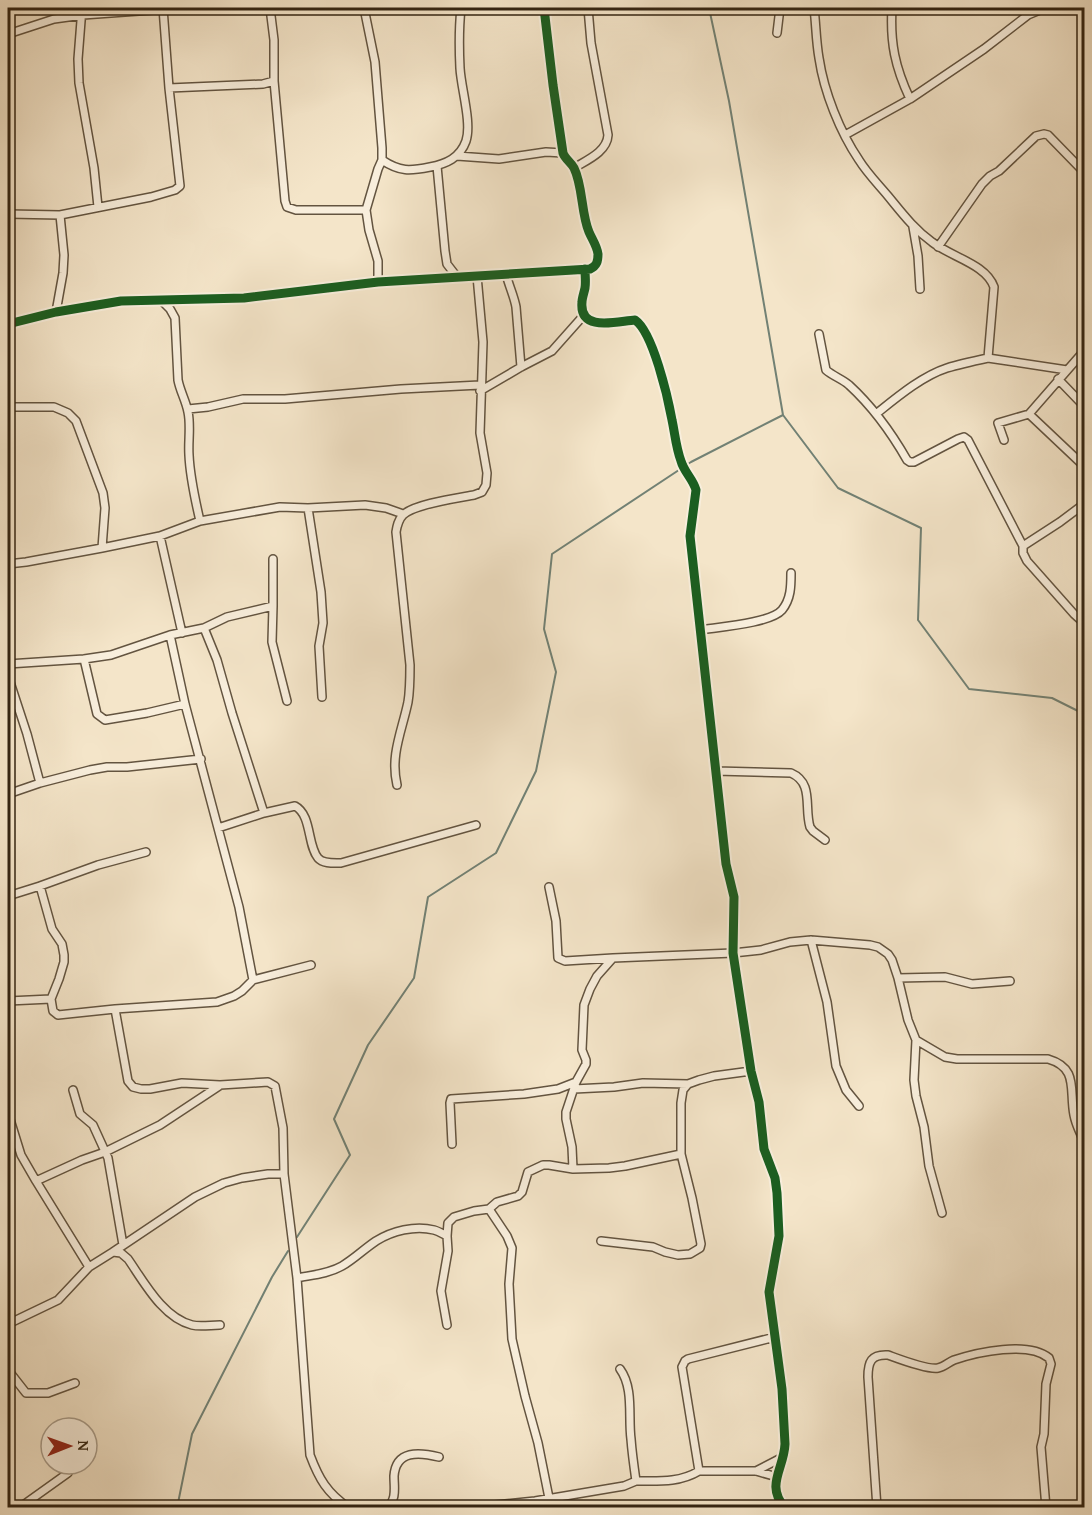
<svg xmlns="http://www.w3.org/2000/svg" width="1092" height="1515" viewBox="0 0 1092 1515" font-family="'Gentium Book Plus',serif">
	<rect width="100%" height="100%" fill="#f4e5c9"/>
	<filter id="stains"><feTurbulence type="fractalNoise" baseFrequency=".00333" numOctaves="4"/><feColorMatrix values="0 0 0 0 .2 0 0 0 0 .09 0 0 0 0 .02 0 0 0 .5 -.17"/></filter>
	<radialGradient id="worn" r=".72"><stop offset=".6" stop-color="#630" stop-opacity="0"/><stop offset="1" stop-color="#630" stop-opacity=".3"/></radialGradient>
	<g fill="none" stroke-linecap="round" stroke-linejoin="round">
		<path stroke="#728174" stroke-width="2" d="M709 8 729 101 783 415 838 488 921 528 918 620 969 689 1052 698 1084 714
			M297 1237 350 1155 334 1119 368 1045 414 978 428 897 496 853 536 771 556 672 544 629 552 554 691 462 783 415
			M177 1508 192 1434 272 1277 288 1251"/>
		<defs>
			<path id="minor" d="M82 8 78 59 79 83 94 168 98 207
				M364 8 375 62 382 148V160L378 169 366 210 369 230 378 261V282
				M814 8C816 24 816 41 819 58 824 92 840 132 859 160 867 173 878 184 888 196 902 213 914 229 932 242 951 257 986 264 994 287L988 358 1067 370
				M892 8C890 43 895 67 910 99
				M1079 8 1084 9
				M777 33 780 8
				M8 34 54 19 83 15 153 10 165 8
				M274 81 285 201 287 207 296 210H366
				M169 88 263 84 274 81V40L270 8
				M845 135 910 99 984 49 1028 15 1045 8
				M457 156 499 159 546 152 563 153
				M382 160C400 172 410 171 430 167 446 164 460 158 466 141 472 123 461 88 460 68 459 48 459 27 461 8
				M437 166 445 251 447 264 457 277
				M574 168C587 160 607 152 608 135L591 43 588 8
				M8 214 60 215 151 197 175 190 180 186 169 88 163 8
				M913 227 918 256 920 289
				M938 247 982 184 990 176 999 171 1036 136 1044 134 1048 135 1084 172
				M585 269C585 276 586 282 585 288 584 293 582 298 582 302 579 333 618 321 635 320 653 332 668 398 672 420 675 434 676 448 681 461 684 472 693 479 696 490L690 536 726 864 734 897 733 953 751 1071 759 1102 764 1149 775 1178 777 1193 779 1236 769 1292 782 1389 785 1444C784 1469 765 1485 785 1508
				M506 274C509 286 514 296 516 307L521 367
				M161 300 170 309 175 318 178 380C180 391 186 401 188 412 191 426 188 441 189 455 190 478 195 499 200 521
				M56 312 63 273 64 255 60 215
				M8 324 56 312 121 301 244 298 378 282 590 269C597 266 598 261 598 254 597 246 592 239 589 232 581 213 583 186 574 168 571 162 565 159 563 153L553 85 544 8
				M819 334 826 370C833 376 842 379 849 385 873 407 891 432 907 460L910 462H914L958 439 964 437 968 440 1023 546V553L1027 561 1074 614 1084 623
				M1058 379 1084 406
				M480 391 521 367 552 351 584 315
				M8 407H54L68 413 76 421 103 493 105 508 102 548
				M188 409 208 407 243 399H285L401 389 480 385
				M876 414C896 398 922 376 947 368 960 364 974 361 988 358
				M1029 414 1084 466
				M1004 440 998 423 1029 414 1084 351
				M308 508 321 592 323 623 319 646 322 697
				M160 536 182 633
				M1023 546 1060 522 1084 504
				M273 559V606
				M8 564 26 562 102 548 160 536 200 521 280 507 308 508 365 505 386 508 403 514
				M204 628 217 660 232 713 264 813
				M700 630C719 627 771 623 782 610 791 599 791 586 791 573
				M170 635 204 628 227 617 273 606 272 642 287 701
				M84 659 97 714 105 720 147 713 185 704
				M8 664 84 659 111 655 170 635 185 704 239 907 253 980 311 965
				M8 676 27 734 40 783 8 794
				M716 771 791 773C814 783 804 807 810 827L813 831 825 840
				M40 783 90 770 107 767H127L201 759
				M397 785C390 755 402 731 408 702 410 690 410 677 410 665L396 532C397 526 398 520 403 515 414 504 458 498 474 495L482 492 486 485 487 473 480 433 483 342 477 276
				M218 828 264 813 295 806C312 815 307 845 318 858 323 864 334 863 341 863L476 825
				M40 886 98 865 146 852
				M549 887 556 921 558 958 565 961 613 958
				M8 896 40 886 52 929 62 944 64 955V962L59 979 51 999 53 1011 58 1015 115 1009 128 1081 133 1087 141 1089H150L182 1083 220 1085 268 1082 275 1086 283 1128 284 1174
				M811 940 827 1002 836 1066 846 1090 859 1106
				M898 978 945 977 972 984 1010 981
				M8 1001 51 999
				M115 1009 217 1002 234 996 242 991 253 980
				M916 1040 914 1080 916 1096 924 1127 929 1166 942 1213
				M574 1089 614 1087 643 1083 688 1084
				M73 1090 80 1114 93 1125 108 1158 123 1245
				M8 1113 21 1155 36 1181 89 1267
				M452 1144 450 1103 451 1099 524 1094 558 1089 576 1082
				M573 1169 572 1147 566 1119V1112L576 1082 586 1064V1060L582 1050 584 1005 590 989 597 976 613 958 733 953 761 950 790 942 811 940 870 945 878 947 888 954 892 960 898 978 908 1020 916 1040 945 1057 957 1059H1048C1079 1068 1069 1090 1074 1115 1076 1126 1081 1133 1084 1143
				M36 1181 82 1160 105 1152 160 1125 219 1086
				M489 1209 507 1236 512 1248 509 1284 512 1339 525 1396 538 1443 549 1498
				M601 1241 653 1247 665 1252 678 1255 690 1254 700 1248 701 1244 692 1198 681 1154V1103L683 1090 688 1084 699 1080 714 1076 751 1071
				M113 1252 195 1197 224 1183 242 1178 268 1174H284L297 1278 310 1455C319 1479 327 1493 349 1508
				M297 1278C312 1275 328 1274 342 1266 354 1259 364 1249 376 1241 392 1231 415 1225 434 1230 438 1231 443 1234 447 1236
				M8 1324 58 1300 89 1267 113 1252 121 1253 128 1259C144 1282 163 1318 192 1325 200 1327 211 1325 220 1325
				M447 1325 441 1291 448 1251 447 1236 448 1223 454 1217 474 1211 489 1209 497 1202 518 1196 522 1192 528 1172 543 1165H549L573 1169 609 1168 625 1166 681 1154
				M620 1369C634 1388 628 1417 631 1439 632 1453 634 1467 636 1481 658 1481 679 1483 699 1471L682 1367 685 1361 688 1359 775 1337
				M8 1370 26 1393H48L75 1383
				M699 1471H756L777 1477
				M756 1471 783 1457
				M19 1508 68 1473
				M387 1508C397 1499 394 1488 394 1476 396 1450 419 1452 439 1457
				M464 1508 535 1501 624 1486 636 1481
				M877 1508 868 1377C868 1362 871 1354 888 1355 899 1359 927 1370 938 1368 944 1367 949 1362 954 1360 978 1352 1028 1341 1049 1358L1051 1364 1046 1384 1044 1434 1041 1447 1046 1508"/>
		</defs>
		<use href="#minor" stroke="#635440" stroke-width="10"/>
		<use href="#minor" stroke="#f8eedc" stroke-width="7"/>
		<defs>
			<path id="cycleway" d="M585 269C585 276 586 282 585 288 584 293 582 298 582 302 579 333 618 321 635 320 653 332 668 398 672 420 675 434 676 448 681 461 684 472 693 479 696 490L690 536 726 864 734 897 733 953 751 1071 759 1102 764 1149 775 1178 777 1193 779 1236 769 1292 782 1389 785 1444C784 1469 765 1485 785 1508
				M8 324 56 312 121 301 244 298 378 282 590 269C597 266 598 261 598 254 597 246 592 239 589 232 581 213 583 186 574 168 571 162 565 159 563 153L553 85 544 8"/>
		</defs>
		<use href="#cycleway" stroke="#f8eedc" stroke-width="13"/>
		<use href="#cycleway" stroke="#1b5e20" stroke-width="9"/>
	</g>
	<rect width="1092" height="1515" fill="none" stroke="#f4e5c9" stroke-width="30"/>
	<rect x="9" y="9" width="1074" height="1497" fill="none" stroke="#332412" stroke-width="3"/>
	<rect x="15" y="15" width="1062" height="1485" fill="none" stroke="#332412" stroke-width="1.5"/>
	<g transform="translate(69 1446) rotate(89)"><circle r="28" fill="#f8eedc" stroke="#a99d8b" stroke-width="1.5"/>
	<path d="M0-4.5L10 22L0 15L-10 22Z" fill="#8f2418"/>
	<text y="-9" font-size="16" font-weight="bold" text-anchor="middle" fill="#332412">N</text>
	</g>
	<rect width="100%" height="100%" filter="url(#stains)"/>
	<rect width="100%" height="100%" fill="url(#worn)"/>
</svg>
